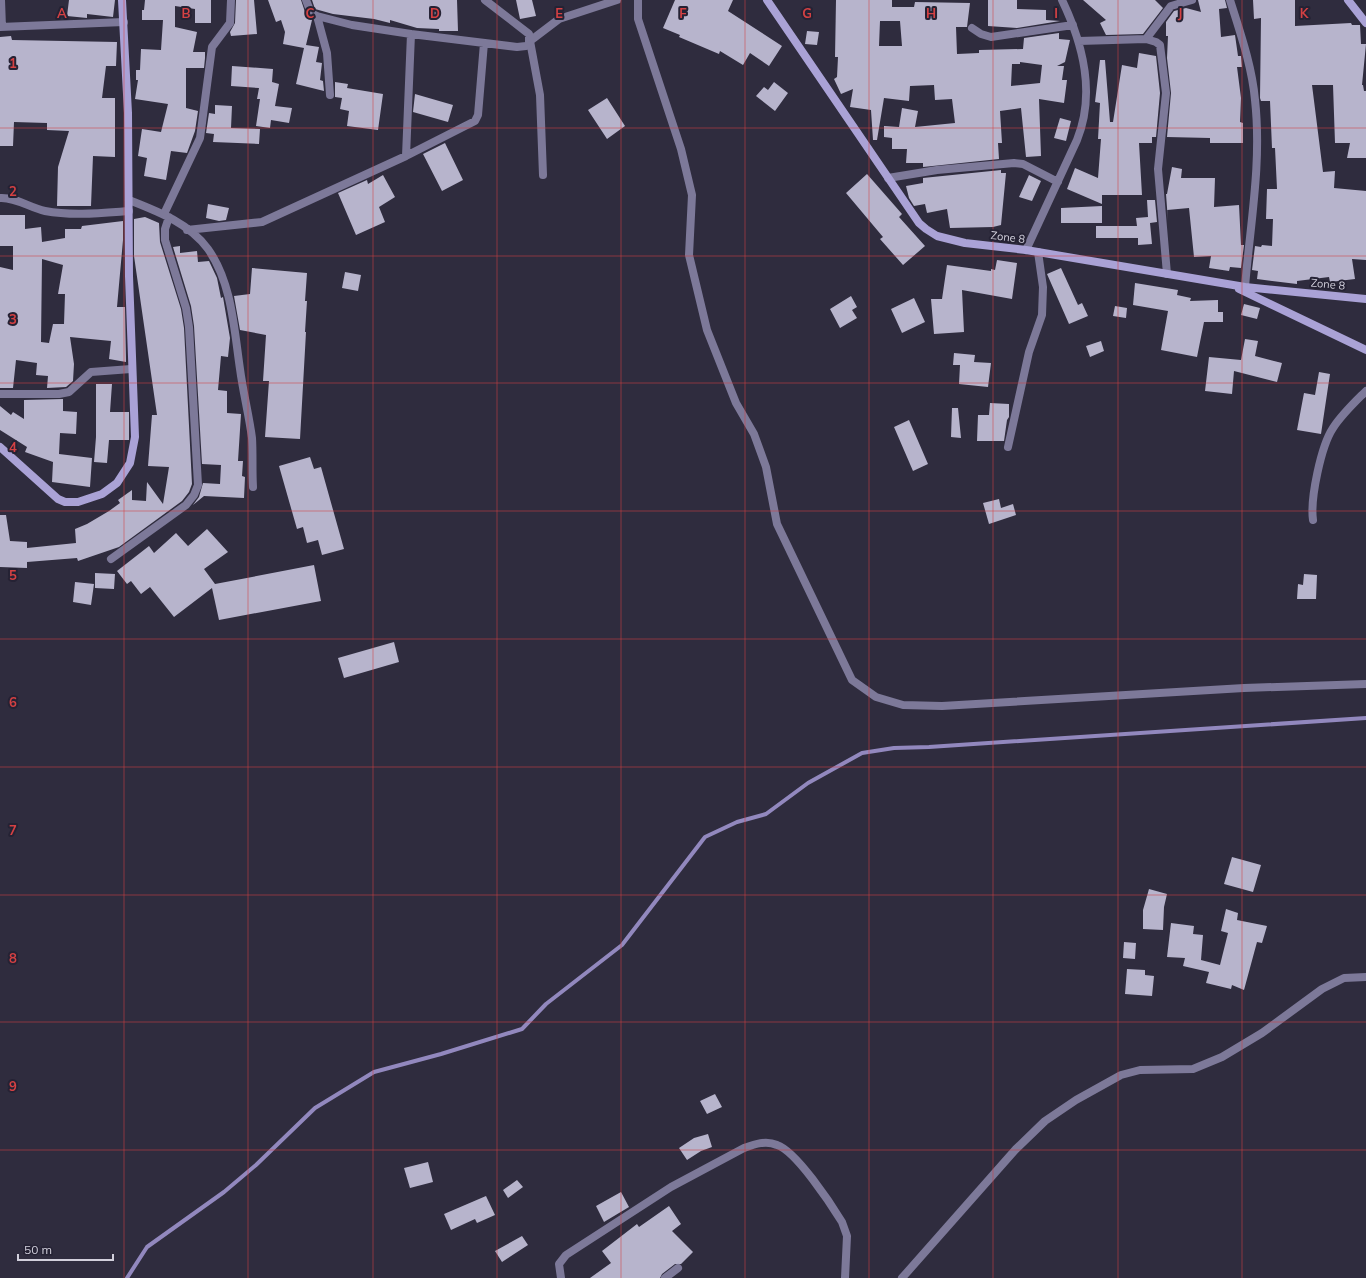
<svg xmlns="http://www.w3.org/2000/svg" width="1366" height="1278" viewBox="0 0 1366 1278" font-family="Mulish,sans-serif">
	<rect width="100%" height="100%" fill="#2f2c3e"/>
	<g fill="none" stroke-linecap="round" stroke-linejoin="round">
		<path stroke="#9288be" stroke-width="4" d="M127 1278 147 1247 224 1192 256 1165 315 1108 374 1072 441 1054 522 1029 546 1004 622 945 705 837 737 822 766 814 808 783 862 753 894 748 929 747 1366 718"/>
	</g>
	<path fill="#b7b4cc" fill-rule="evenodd" d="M69 0H115L113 17 87 14V18L67 16Z
		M145 0H211V23H195V9L175 6V27L197 32 193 52H205V58L204 68H186V108L198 111 195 131 187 153 171 151 166 180 144 176 147 158 138 156 142 129 161 132 168 104 135 99 138 80H136V70H140L141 49 161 50 163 20H142V10H144Z
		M236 0H254L257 34 231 36 230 32 235 23Z
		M268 0H301L306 15 312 20 306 45 319 47 316 62 322 63 320 80 323 81 324 91 296 84 304 48 283 44 285 32 281 20 276 22Z
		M312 0H457L458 31H439V29L417 28 390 20V23L374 19 333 14 315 9Z
		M516 0H532L536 16 520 19Z
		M675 0H733L728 11 782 46 769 66 750 53 743 65 720 51 719 54 679 37 680 35 663 28Z
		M836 0H892V7H914L915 2 970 3 967 27H956L957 54 979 53V50L1023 49 1024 38 1059 33V39L1070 40 1065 62 1057 66H1064L1062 80H1067L1064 103 1039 99 1041 156 1026 157 1021 108 1000 111 1002 143H998L999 159 923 167V163H906L907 149H892V138L884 137V126L899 127 902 108 918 111 915 127 955 123 952 99 935 100 934 85 910 86 909 101 884 98 877 140H873L871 110 850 107 853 89 841 94 834 79 837 77 838 57H835ZM880 21H900L902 46H879ZM1020 62 1042 65 1040 83 1011 86 1012 64H1020Z
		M988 0H1017V9L1046 10V20L1060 21 1017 28 988 26Z
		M1083 0H1155L1163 8 1143 34 1106 35 1100 23 1106 20Z
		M1198 0H1225L1227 8 1219 9 1221 37 1235 35 1238 56H1241L1242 67H1237L1241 98 1240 122 1243 123V143H1210V138L1167 137 1171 93 1167 58 1168 36H1166V22L1174 11 1186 8 1201 12Z
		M1253 0H1295V26L1351 23 1352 25H1360L1361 44H1366L1362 85H1363L1364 91H1366V158H1347L1350 143H1335L1333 85H1312L1323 172 1335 171 1334 188 1366 191V260L1352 259 1355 279 1330 282 1329 277 1297 281V284L1257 279 1258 271 1252 270 1255 246 1261 247 1262 245 1272 246 1273 219H1266L1267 189H1277L1275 148H1272L1270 101H1261L1260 98 1261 18 1254 19Z
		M807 31 819 32 817 45 805 44Z
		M11 36 12 40 117 42 116 66H106L102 98H115V157L93 156 91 206H57L58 167 69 131 47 130V123L14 122 13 146H0V37Z
		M1139 53 1156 56 1160 93 1156 137H1152V143H1139L1142 195H1102V204L1067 189 1075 168 1098 178 1101 139H1098L1100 103 1095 102 1100 60H1105L1110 122H1113L1122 65 1137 68Z
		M232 66 273 69 272 82 279 84 275 106 292 108 289 123 271 120 270 128 256 126 260 99H257L259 88 231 86Z
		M335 82 348 84 347 88 383 94 378 130 347 126 349 111 340 109 342 98 335 97Z
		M774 82 788 93 775 111 756 96 764 87 768 90Z
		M415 94 453 105 448 122 413 112Z
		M607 98 625 126 607 139 588 110Z
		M215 105 232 106 231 128 260 129 259 144 213 142 214 134 206 133 209 113 215 114Z
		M1060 118 1071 121 1066 141 1054 138Z
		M445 143 463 180 442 191 423 154Z
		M1172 167 1182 169 1181 178H1215L1214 207 1239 205 1241 245H1244L1241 268 1230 267 1229 271 1209 268 1211 256 1194 257 1189 208 1167 210 1168 221 1166 194H1167Z
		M1001 170V173H1006L1001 225 993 227 950 228 947 209 927 213 925 204 914 206 909 198 906 186 923 183V178Z
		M867 174 902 214 899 217 925 246 903 265 880 239 883 237 846 193Z
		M383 175 395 197 379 207 385 222 356 235 338 193 367 180 368 184Z
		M1029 175 1041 181 1032 201 1019 197Z
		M1147 200H1155L1157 222 1150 223 1152 244 1138 245V238H1096V226H1137L1136 218 1148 217Z
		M208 204 229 208 226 220 219 221 206 218Z
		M1102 206V223H1061V208Z
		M0 215H25V229L41 227 42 242 65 238V229H81L82 226 123 221V240L117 307H125L126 362 109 359 111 341 70 337 74 364 73 381 66 387 47 388 48 376 36 375 37 363 16 360 13 388H0V267L13 270V246H0ZM42 259 63 265 58 294H65L64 324H53L49 343 41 342Z
		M145 217 159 223 160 242 181 309 184 328 192 484 189 492 182 501 119 547 78 561 77 558 27 562V568L0 567V515H6L10 541 27 542V548L76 543 75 529 87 524 109 511 120 503 118 500 132 490V500L146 501 147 482 163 504 169 467 148 466 152 415H157L134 256V219Z
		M180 246V253L197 251 198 262 209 261 217 278 221 298 223 297 230 338 228 357 221 356 218 390 227 391V413L241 414 238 461H243L242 476 245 477 244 498 204 496 193 505 199 497 203 483 220 484 221 465 202 464 194 326 191 306 173 247Z
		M997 260 1017 263 1012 299 962 290 964 332 934 334 931 299H942L947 265 991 271V269L995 270Z
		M252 268 307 273 305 301H307L305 332H306L300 439 265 437 269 381H263L266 335 240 330 234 296 250 294Z
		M1061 268 1078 305 1082 303 1088 316 1069 324 1047 274Z
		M345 272 361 275 358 291 342 288Z
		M1135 283 1178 290 1177 295 1191 298 1190 301 1218 300V312H1223V322H1204L1197 357 1161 350 1168 311 1133 305Z
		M851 296 857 307 852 310 857 318 840 328 830 309Z
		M914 298 925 322 902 333 891 309Z
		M1244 304 1260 308 1257 319 1241 315Z
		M1115 306 1127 308 1126 318 1113 316Z
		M1245 339 1258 341 1255 356 1282 363 1277 382 1234 371 1232 394 1205 391 1209 357 1241 360Z
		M1101 341 1104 351 1090 357 1086 346Z
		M954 353 975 355 974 362 991 363 988 387 959 384 960 365H953Z
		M1319 372 1330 374 1321 434 1297 430 1304 393 1315 395Z
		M96 384H112L110 412H129V440H109L107 463 94 462 96 437Z
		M63 399V411L77 412 76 434 60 433 59 454 92 458 90 487 52 482 53 462 25 452 27 447 0 430V406L11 415 13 412 24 419V400Z
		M990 403 1009 404V417L1007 420 1004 441H977L978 415H989Z
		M952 408H958L961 438 951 437Z
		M909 420 928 464 913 471 894 427Z
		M310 457 314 469 321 467 344 549 322 555 318 540 307 543 303 527 297 529 279 466Z
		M999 499 1001 508 1013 504 1016 515 989 524 983 503Z
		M207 529 228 552 204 569 215 584 314 565 321 601 219 620 212 588 174 617 150 587 141 594 131 581 127 584 117 571 149 546 154 553 176 533 188 546Z
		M95 573 115 574 114 589 95 588Z
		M1304 574 1317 575 1316 599H1297L1298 584 1303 585Z
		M75 582 94 584 91 605 73 602Z
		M394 642 399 662 344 678 338 658Z
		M1232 857 1261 865 1253 892 1224 884Z
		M1149 889 1167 894 1164 907 1163 930 1143 929V910Z
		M1226 909 1238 913 1237 920 1267 926 1262 943 1257 942 1244 990 1232 985 1231 989 1206 983 1209 972 1183 966 1185 958 1167 957 1171 923 1194 926 1193 934 1203 935 1201 960 1220 965 1228 933 1221 931Z
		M1124 942 1136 943 1135 959 1123 958Z
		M1127 969 1145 970V975L1154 976 1152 996 1125 994Z
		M715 1094 722 1107 707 1114 700 1101Z
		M708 1134 712 1147 701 1151 687 1160 679 1148 694 1138Z
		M428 1162 433 1182 410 1188 404 1168Z
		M517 1180 523 1187 508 1198 503 1190Z
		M621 1192 629 1207 604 1222 596 1206Z
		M486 1196 495 1215 477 1223 475 1219 451 1230 444 1214Z
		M669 1206 681 1224 672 1231 693 1252 681 1264H675L662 1274 660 1278H590L611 1263 602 1251 637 1224 639 1227Z
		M522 1236 528 1245 502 1262 495 1251Z"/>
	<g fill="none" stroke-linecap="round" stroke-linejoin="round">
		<path stroke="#7d7999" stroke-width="8" d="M638 0V19L681 149 692 195 689 255 707 330 736 403 754 434 766 467 777 524 852 680 876 697 903 705 942 706 1244 688 1366 684"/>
		<path stroke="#7d7999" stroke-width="8" d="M1 0 2 27
			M306 0 311 13 317 16 352 25 411 34
			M1230 0C1240 32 1252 66 1255 100 1262 163 1250 225 1245 287
			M317 16 327 53 330 95
			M0 27 124 22
			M972 28 981 34 991 37 1073 25
			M1146 39 1171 6 1192 0
			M1079 41 1146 39 1156 42 1160 45 1166 93 1158 169 1167 274
			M406 156 475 121 478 115 484 43
			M543 175 540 95 530 41 559 19 617 0
			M888 178 937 170 1014 163 1023 164 1058 182
			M0 198C16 197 30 208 45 211 72 216 101 213 129 211
			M129 200C157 211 189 223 208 249 232 283 234 329 240 369 243 392 249 415 252 438 253 454 252 471 253 487
			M164 214 200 138 212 47 230 23 231 0
			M187 230 262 222 406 156 411 34 517 47 526 46 529 44V34L485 0
			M1026 250 1077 140C1096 93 1083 44 1062 0
			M0 394H59L69 392 91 372 131 369
			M1008 447 1029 352 1042 315 1043 287 1038 252
			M1313 520C1310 499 1321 446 1333 428 1342 414 1355 402 1366 391
			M111 559 186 505 194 495 198 485 189 327 186 308 165 240V229L169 217
			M561 1278 559 1264 566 1255 671 1187 744 1148C755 1144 766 1140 777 1145 796 1151 831 1204 842 1222L847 1236 845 1278
			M665 1278 678 1268
			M902 1278 1016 1149 1045 1121 1076 1100 1121 1075 1140 1070 1193 1069 1222 1057 1262 1033 1322 989 1344 978 1366 977"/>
		<path stroke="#aaa2d6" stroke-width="8" d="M767 0 919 223 926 229 937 236 965 243 1026 250 1245 287 1366 299
			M1348 0 1366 23
			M1239 289 1366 350
			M0 447 58 499 65 502H78L102 494 117 483 130 463 135 437 129 276 128 113 122 0"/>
	</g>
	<path fill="none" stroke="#d54143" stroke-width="1" stroke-opacity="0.55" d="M124 0V1278M248 0V1278M373 0V1278M497 0V1278M621 0V1278M745 0V1278M869 0V1278M993 0V1278M1118 0V1278M1242 0V1278M0 128H1366M0 256H1366M0 383H1366M0 511H1366M0 639H1366M0 767H1366M0 895H1366M0 1022H1366M0 1150H1366"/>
	<g text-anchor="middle" stroke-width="4" stroke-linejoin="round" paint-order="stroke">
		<g font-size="11" fill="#d2d0dc" stroke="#252234">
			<text transform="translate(1008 237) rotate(7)" y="4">Zone 8</text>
			<text transform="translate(1328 284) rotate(5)" y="4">Zone 8</text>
		</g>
	</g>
	<g font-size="13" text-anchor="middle" font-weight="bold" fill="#d54143" stroke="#252234" stroke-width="4" stroke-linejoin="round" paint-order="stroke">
		<text x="62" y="18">A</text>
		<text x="186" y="18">B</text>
		<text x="310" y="18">C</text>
		<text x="435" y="18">D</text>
		<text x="559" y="18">E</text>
		<text x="683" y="18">F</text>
		<text x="807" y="18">G</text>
		<text x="931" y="18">H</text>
		<text x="1056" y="18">I</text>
		<text x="1180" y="18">J</text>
		<text x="1304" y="18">K</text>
		<text x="13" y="68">1</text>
		<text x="13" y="196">2</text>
		<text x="13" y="324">3</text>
		<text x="13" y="452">4</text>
		<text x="13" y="580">5</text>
		<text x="13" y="707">6</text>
		<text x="13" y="835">7</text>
		<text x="13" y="963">8</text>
		<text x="13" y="1091">9</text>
	</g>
	<path d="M18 1254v6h95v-6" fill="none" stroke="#d2d0dc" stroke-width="2"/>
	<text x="24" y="1254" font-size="12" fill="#d2d0dc" stroke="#252234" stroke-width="3" paint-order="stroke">50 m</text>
</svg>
